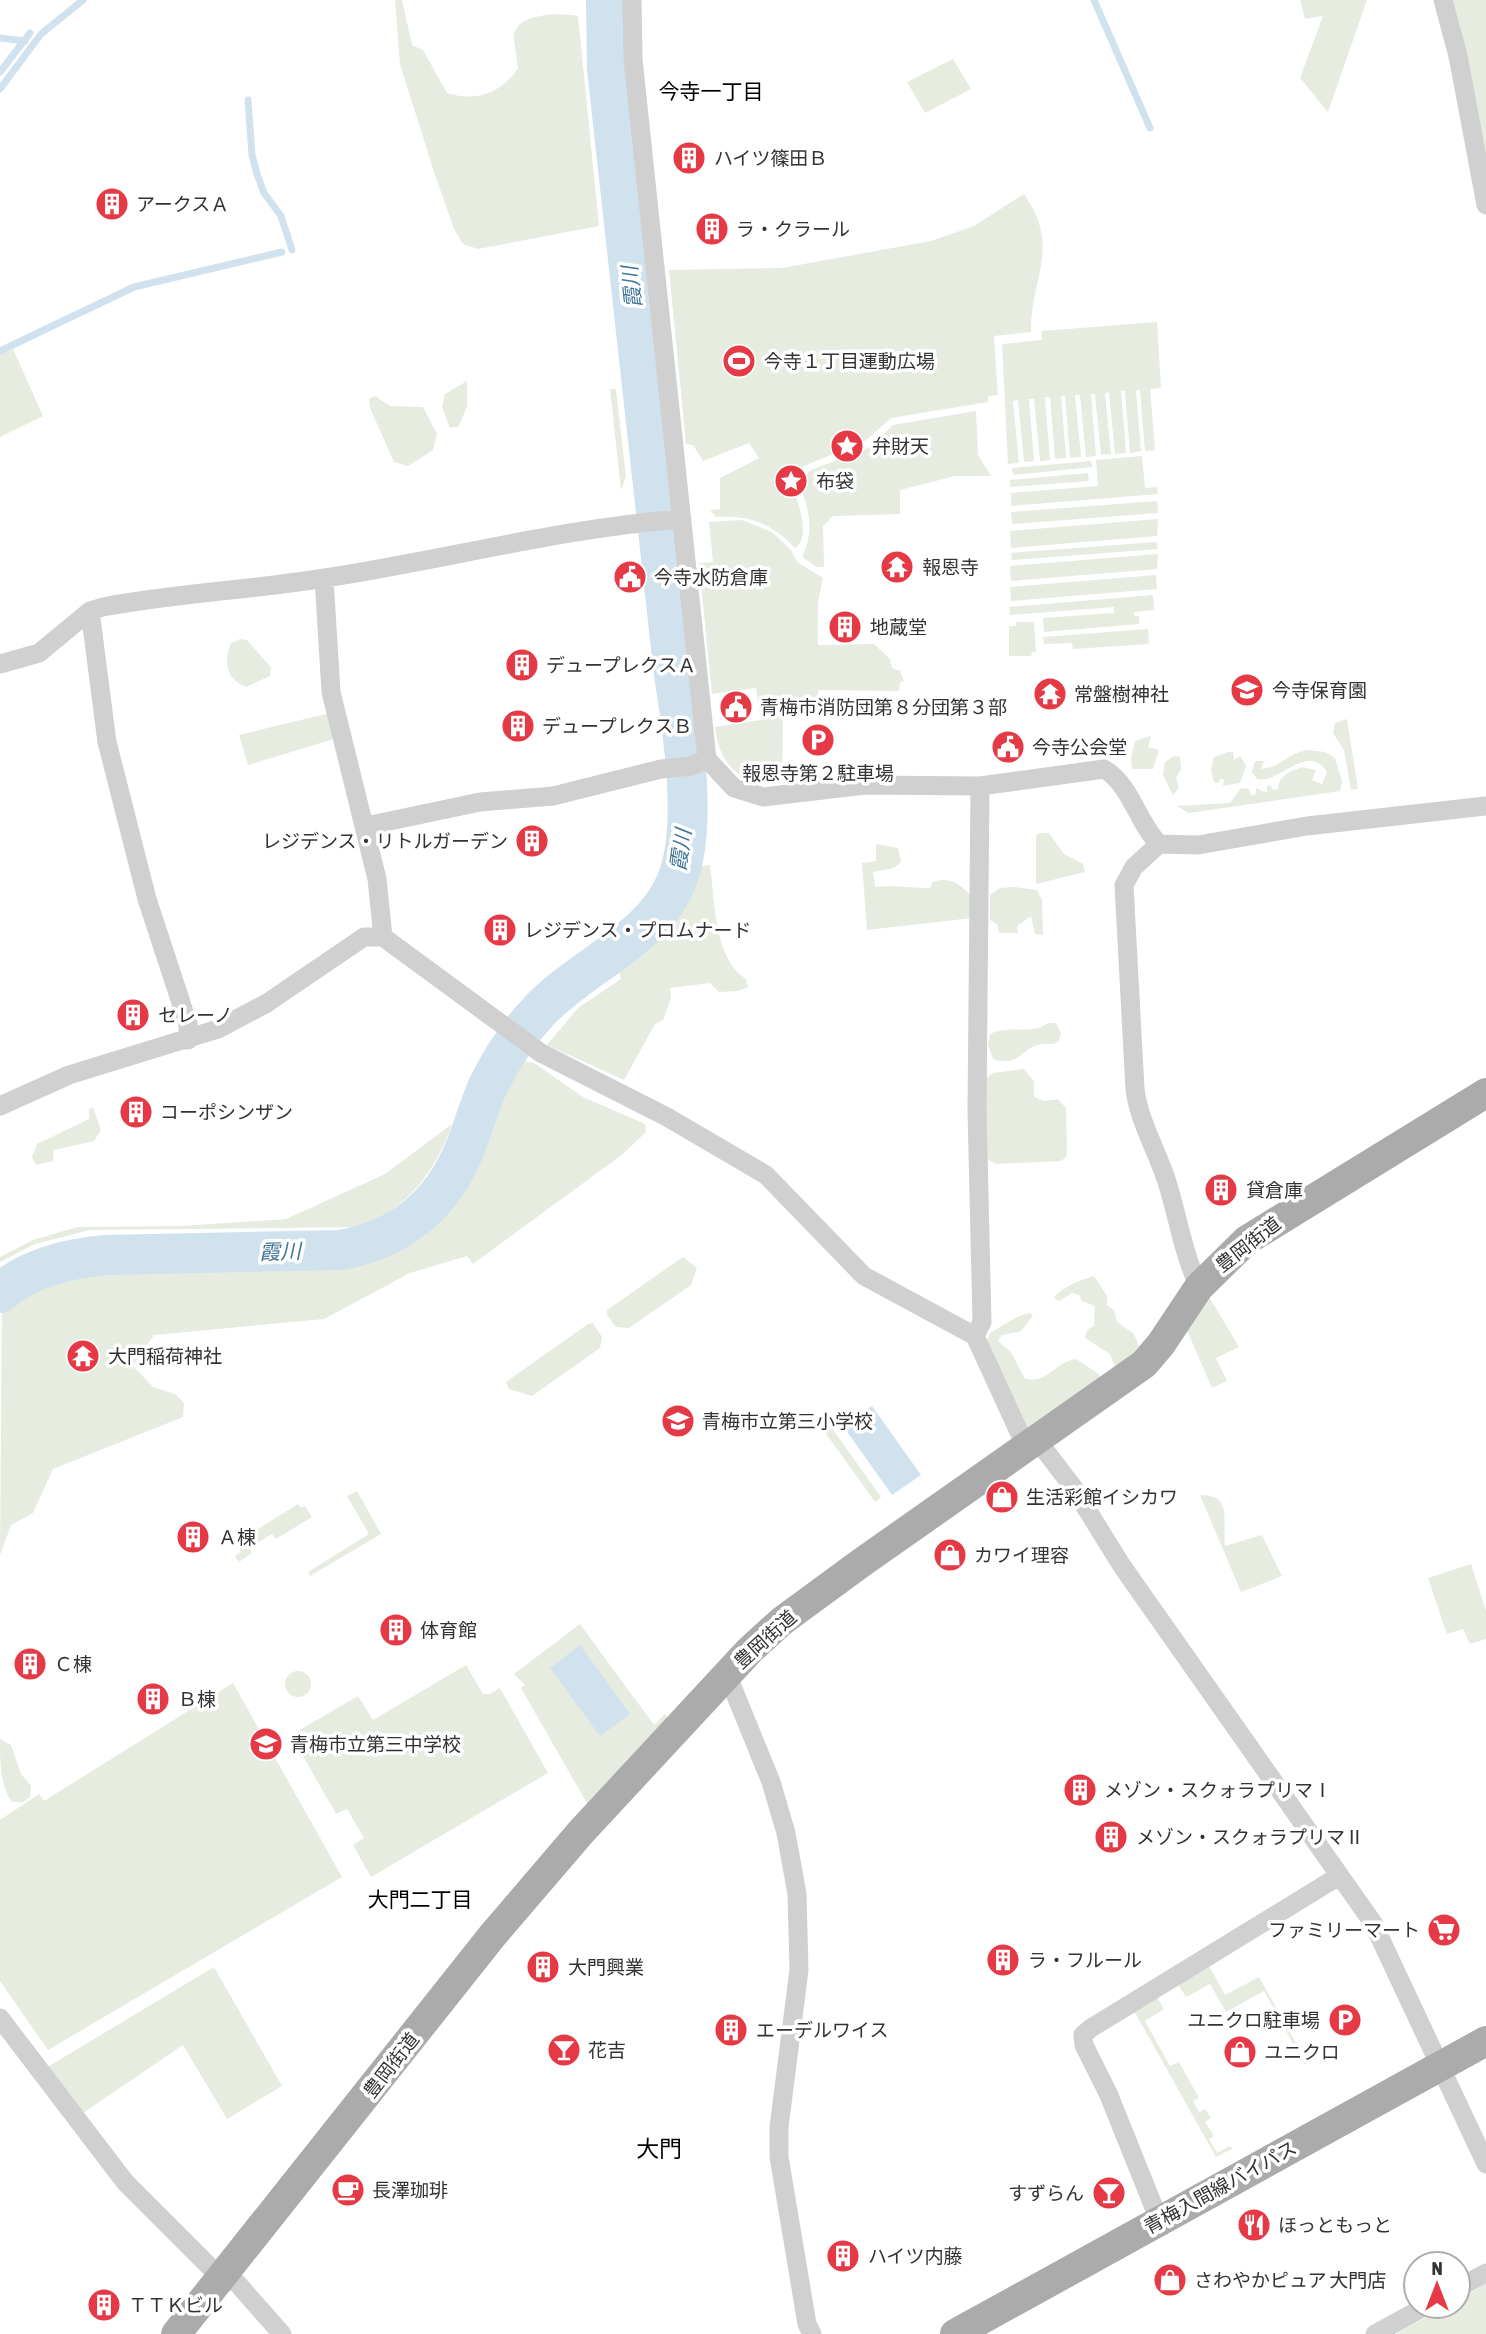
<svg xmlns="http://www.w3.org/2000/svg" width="1486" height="2334" viewBox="0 0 1486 2334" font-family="'Asap Condensed','Noto Sans JP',sans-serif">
	<rect width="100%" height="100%" fill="#fff"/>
	<path fill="#e6ecdf" d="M395 0H402L412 45 423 50 447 93C476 102 499 94 518 69 517 58 514 46 514 35 516 13 562 12 578 16L599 226 478 249 463 244 454 229 434 172 400 64Z
		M1300 0H1367L1328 112 1300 78 1323 16 1305 19Z
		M1452 0H1486V162Z
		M953 59 971 89 925 113 907 82Z
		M1024 194C1062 248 1030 278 1031 332L994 336 998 395 988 396V402L891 418 865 441 804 466 787 489 789 494 796 497C801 511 809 539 795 548 771 523 750 515 716 517L710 510 720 509V478L759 458 749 443 703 461 693 445 686 444 669 270 782 268 931 241 974 226Z
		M1157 322 1161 388 1150 389 1155 450 1145 451 1140 390H1136L1141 451 1130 453 1125 391H1121L1126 453 1115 454 1109 392 1105 393 1111 454 1101 455 1095 394H1091L1096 456 1086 457 1080 395H1075L1081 457 1070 458 1065 396H1061L1066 458 1055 459 1050 397H1045L1050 460 1040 461 1034 399H1029L1034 461 1024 462 1018 400 1013 401 1019 463 1008 464 1002 344 1042 340V331Z
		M13 349 43 416 0 437V354Z
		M467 381V406L459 426 450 428 442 407 445 394Z
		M610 389H616L626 477 621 490Z
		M375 396 390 406 423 407 437 434 433 450 408 466 394 462 370 408 369 399Z
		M976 411 978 455 991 476H955L900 490V514L833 516 823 526 824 567H817L802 557C814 533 810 511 800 487L809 471 870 447 893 425Z
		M1142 456 1145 488 1157 487 1158 494 1011 506V493L1098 486 1096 460Z
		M1091 461 1092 467 1013 475 1012 468Z
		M1088 473 1089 481 1010 487V480Z
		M1157 501 1158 513 1012 524 1011 512Z
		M1158 519 1157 536 1011 548 1010 531Z
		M742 520 772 532 791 550 797 562 823 578 818 602V645L874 644 890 659 892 668 900 671 904 681 900 682 899 691 818 690V709L783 710 782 782C742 788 719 765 715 727L761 720 756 688 712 694 699 563 713 562 709 522Z
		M1157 542 1158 549 1012 560 1011 553Z
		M1158 554 1157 569 1011 581 1010 566Z
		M1156 575 1157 589 1011 601 1010 587Z
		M1153 595 1154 610 1134 612V616H1139V624L1044 632 1043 618 1114 613V607L1010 615 1009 607Z
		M1016 622H1034L1036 652H1032L1031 656H1009V626H1016Z
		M1148 629 1149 644 1073 649 1072 643 1044 644 1043 637Z
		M240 639 247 640 271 667 270 676 246 687C226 679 223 662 231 643Z
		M330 713 337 738 248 765 239 735Z
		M1347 719 1358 789 1351 790 1344 750 1333 733 1335 723Z
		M1151 736 1148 747 1159 750 1153 769H1132L1131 758 1135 741Z
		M1307 750 1325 752 1335 758 1342 781 1340 791 1189 813 1177 806 1230 803 1241 788 1249 789 1251 796 1256 794V788L1267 793V786L1271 785 1272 789 1277 790 1280 780 1289 772 1302 767 1316 770 1312 780 1322 784 1327 772C1307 741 1279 785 1257 779L1252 772 1255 761H1264L1261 769C1282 767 1286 754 1307 750Z
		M1228 752H1233L1234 760 1240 756 1246 766 1240 783 1223 786 1224 780 1221 778 1218 783 1214 782 1211 771 1214 757Z
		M1174 756 1180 757 1181 769 1176 778 1179 788 1173 795 1163 775 1165 762Z
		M1041 833H1049L1064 854 1083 864 1085 872 1036 884V835Z
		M876 844 898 848 901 862 894 868 873 872 875 887C894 885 910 888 930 888L933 882C949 876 961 884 972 897V918L867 930 862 863 876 861Z
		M710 865C715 900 713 958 746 979L748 987 739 991 719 992 710 983 670 988 671 998 663 1020 655 1024 624 1080 547 1045 578 1008 621 979 619 971 627 955 651 939 673 900 685 891 696 867Z
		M1015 887 1037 890 1042 900 1043 935 1035 934 1031 916 1017 926 1018 933H999L997 924 990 920V895L1000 888Z
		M1048 1023H1056L1061 1033 1059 1041C1051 1046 1049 1043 1042 1044 1020 1047 1021 1068 993 1059L988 1045 990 1034C1011 1024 1029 1036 1048 1023Z
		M524 1061 534 1063 583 1097 645 1124 646 1132 623 1154 473 1264 467 1256 410 1273 324 1319 154 1335 133 1366 153 1387 175 1394 184 1403 183 1417 53 1469 33 1513 11 1525 0 1555 2 1310 57 1277 85 1272 325 1264C391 1256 447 1225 475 1161 491 1125 498 1092 524 1061Z
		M1024 1069 1034 1081V1097L1045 1101 1058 1099 1066 1108 1067 1156 1061 1161 996 1164 987 1159 985 1079 993 1073Z
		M93 1107 101 1130 94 1141 54 1150 53 1161 36 1165 32 1157 37 1144 89 1119V1109Z
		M452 1124C435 1173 408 1207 360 1227L90 1230 35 1244 0 1262V1257L33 1240 77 1227 181 1226 286 1219 385 1174Z
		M683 1257 697 1268 691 1285 629 1328 616 1327 607 1315V1310Z
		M1094 1276 1107 1296V1305L1114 1310 1117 1322 1134 1334 1139 1346 1123 1367 1114 1365 1110 1354 1085 1338 1087 1330 1094 1326 1095 1306 1082 1301 1079 1295 1072 1293 1059 1301 1054 1298C1061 1287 1081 1280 1094 1276Z
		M1208 1295 1239 1347 1216 1358 1227 1381 1212 1388 1186 1328Z
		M1030 1313 1033 1316 1021 1331 1002 1335 998 1341 1011 1352 1025 1379C1049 1384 1052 1363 1076 1359L1099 1374 1100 1384 1035 1426 1026 1428 987 1341 990 1333C1001 1327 1018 1314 1030 1313Z
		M588 1324 593 1323 602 1337 600 1348 532 1396 509 1389 506 1382Z
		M829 1424 881 1497 875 1502 822 1428Z
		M357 1491 381 1534 310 1576 308 1572 369 1534 347 1496Z
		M1200 1495C1234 1495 1222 1522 1225 1546L1262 1535 1282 1576 1241 1592Z
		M298 1504 301 1508 305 1506 312 1517 276 1539 272 1534 249 1548 252 1553 239 1562 235 1556 241 1552 235 1543Z
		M1471 1564 1486 1611V1639L1470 1644 1463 1629 1447 1634 1428 1578Z
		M580 1624 654 1725 665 1714 668 1718 588 1805 521 1688 525 1685 514 1674Z
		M466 1665 483 1694H490L500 1688 548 1773 371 1877 353 1845 364 1838 347 1809 336 1814 291 1735 358 1696 373 1720Z
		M285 1684a13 13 0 1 1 26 0a13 13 0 1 1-26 0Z
		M233 1683 342 1877 48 2050 0 1981V1820L39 1794 44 1801Z
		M0 1739 11 1745 21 1774 31 1786 30 1797 23 1802H12C0 1786 0 1761 0 1739Z
		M1208 1964 1225 1995 1259 1977 1307 2063 1305 2065 1264 1991 1226 2012 1210 1984 1186 1997 1177 1983Z
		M214 1967 282 2086 227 2119 183 2045 80 2115 46 2068Z
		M1156 1995 1164 2009 1145 2021 1170 2066 1179 2062 1199 2098 1193 2101 1199 2112 1205 2109 1211 2118 1205 2122 1214 2136 1209 2139 1217 2153 1230 2146 1232 2149 1216 2157 1133 2009Z
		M1486 2284V2334H1396L1447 2306H1458V2300Z"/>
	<path fill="#cfe2ee" d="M872 1406 921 1475 892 1495 843 1426Z
		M580 1645 630 1714 600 1736 550 1668Z"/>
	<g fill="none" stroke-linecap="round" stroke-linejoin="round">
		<path stroke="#cfe2ee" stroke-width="7" d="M1094 0 1150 128
			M0 38 25 41
			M0 72 30 33
			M0 89 41 34 83 0
			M248 100 252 155 257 174 264 193 281 216 292 250
			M0 351 134 287 282 252"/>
		<path stroke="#cfe2ee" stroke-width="40" d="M0 1293C30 1267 67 1259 105 1255L341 1250C401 1239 443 1204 465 1148 473 1128 479 1107 487 1088 501 1059 518 1033 540 1010 582 966 654 939 677 880 698 827 683 731 674 675L607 69 606 0"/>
		<path stroke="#d0d0d0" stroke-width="19" d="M632 0 633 59 707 759 734 788 763 797 865 785 980 786 1104 769C1132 786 1137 822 1159 844L1198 845 1307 826 1486 806
			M1443 0 1458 56 1486 205
			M324 578 331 692 377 879 383 937
			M90 611 107 742 147 899 188 1024V1040
			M0 664 39 653 90 611 103 607C177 593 251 590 325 578 444 560 562 528 682 519
			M366 826 480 802 553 796 661 769 691 766 707 759
			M1159 844 1134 867 1124 885 1135 1089C1139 1122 1157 1150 1167 1182 1178 1217 1183 1253 1199 1287
			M0 1106 69 1075 218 1029 267 1003 364 937H383L541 1053 667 1117 766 1175 864 1276 975 1336 1026 1447
			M975 1336 982 1322 977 1110 980 786
			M1037 1440 1073 1487 1122 1566 1373 1923 1486 2164
			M727 1674 771 1782 786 1833 797 1894 799 1970 779 2127V2157L807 2324 812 2334
			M0 2018 125 2182 220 2277 237 2283 282 2334
			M1159 2220 1108 2093 1084 2045 1083 2035 1091 2028 1339 1876
			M1458 2288 1486 2273
			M1375 2334 1426 2306"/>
		<path stroke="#ababab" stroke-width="30" d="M176 2334 492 1936 581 1832 750 1650 782 1621 861 1563 1144 1364 1161 1344 1199 1287 1247 1240 1486 1093
			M955 2334 1486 2041"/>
	</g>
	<defs>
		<symbol id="building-disc" viewBox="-11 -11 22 22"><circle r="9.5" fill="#e63946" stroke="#fff"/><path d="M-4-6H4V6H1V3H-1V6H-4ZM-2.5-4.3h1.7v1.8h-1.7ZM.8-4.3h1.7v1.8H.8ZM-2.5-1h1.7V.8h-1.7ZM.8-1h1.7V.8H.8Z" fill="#fff"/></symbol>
		<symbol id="stadium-disc" viewBox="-11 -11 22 22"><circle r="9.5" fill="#e63946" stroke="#fff"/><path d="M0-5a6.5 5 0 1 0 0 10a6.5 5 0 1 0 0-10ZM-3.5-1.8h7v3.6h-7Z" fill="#fff"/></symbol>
		<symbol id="sight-disc" viewBox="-11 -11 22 22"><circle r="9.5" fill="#e63946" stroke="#fff"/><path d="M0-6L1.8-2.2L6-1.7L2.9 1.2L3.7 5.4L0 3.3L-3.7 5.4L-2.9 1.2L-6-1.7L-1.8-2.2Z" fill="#fff"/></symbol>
		<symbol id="temple-disc" viewBox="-11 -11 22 22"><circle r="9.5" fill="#e63946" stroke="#fff"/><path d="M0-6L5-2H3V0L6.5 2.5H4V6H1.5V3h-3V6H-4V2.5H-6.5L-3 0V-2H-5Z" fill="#fff"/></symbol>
		<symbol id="civic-disc" viewBox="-11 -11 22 22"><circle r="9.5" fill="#e63946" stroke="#fff"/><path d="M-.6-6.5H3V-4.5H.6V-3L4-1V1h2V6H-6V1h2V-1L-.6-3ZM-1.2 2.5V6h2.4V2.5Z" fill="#fff"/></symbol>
		<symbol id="school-disc" viewBox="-11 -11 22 22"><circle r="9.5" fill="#e63946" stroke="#fff"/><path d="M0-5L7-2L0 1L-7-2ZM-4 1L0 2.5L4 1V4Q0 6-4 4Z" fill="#fff"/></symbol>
		<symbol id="parking-disc" viewBox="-11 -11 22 22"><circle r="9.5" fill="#e63946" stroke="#fff"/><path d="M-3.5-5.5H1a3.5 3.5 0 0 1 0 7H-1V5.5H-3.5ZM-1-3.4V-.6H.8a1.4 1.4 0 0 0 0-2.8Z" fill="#fff"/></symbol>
		<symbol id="shop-disc" viewBox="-11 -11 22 22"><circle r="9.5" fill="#e63946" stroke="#fff"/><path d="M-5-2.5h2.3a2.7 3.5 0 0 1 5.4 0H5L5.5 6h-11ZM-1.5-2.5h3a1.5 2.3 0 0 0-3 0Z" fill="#fff"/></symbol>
		<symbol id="supermarket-disc" viewBox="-11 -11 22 22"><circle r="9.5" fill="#e63946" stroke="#fff"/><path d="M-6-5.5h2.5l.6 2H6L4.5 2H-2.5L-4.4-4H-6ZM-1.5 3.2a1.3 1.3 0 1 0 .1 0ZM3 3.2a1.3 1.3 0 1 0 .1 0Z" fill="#fff"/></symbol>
		<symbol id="bar-disc" viewBox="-11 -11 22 22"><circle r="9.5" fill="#e63946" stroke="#fff"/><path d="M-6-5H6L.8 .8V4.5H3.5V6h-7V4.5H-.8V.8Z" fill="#fff"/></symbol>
		<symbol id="cafe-disc" viewBox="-11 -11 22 22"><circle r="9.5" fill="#e63946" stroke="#fff"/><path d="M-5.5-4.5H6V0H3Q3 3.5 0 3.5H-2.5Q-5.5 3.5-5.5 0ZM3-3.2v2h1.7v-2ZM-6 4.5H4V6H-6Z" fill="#fff"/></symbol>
		<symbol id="restaurant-disc" viewBox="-11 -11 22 22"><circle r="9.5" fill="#e63946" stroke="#fff"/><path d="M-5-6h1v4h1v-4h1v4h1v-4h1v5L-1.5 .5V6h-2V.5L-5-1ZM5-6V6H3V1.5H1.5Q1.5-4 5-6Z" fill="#fff"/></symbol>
	</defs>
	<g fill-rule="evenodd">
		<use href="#building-disc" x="670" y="139" width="38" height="38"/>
		<use href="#building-disc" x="93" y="185" width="38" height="38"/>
		<use href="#building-disc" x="693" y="210" width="38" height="38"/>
		<use href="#stadium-disc" x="720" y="342" width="38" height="38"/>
		<use href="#sight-disc" x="828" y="427" width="38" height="38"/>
		<use href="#sight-disc" x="772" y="462" width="38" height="38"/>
		<use href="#temple-disc" x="878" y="548" width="38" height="38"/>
		<use href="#civic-disc" x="611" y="558" width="38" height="38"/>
		<use href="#building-disc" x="826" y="608" width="38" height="38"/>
		<use href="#building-disc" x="503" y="646" width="38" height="38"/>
		<use href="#school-disc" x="1228" y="671" width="38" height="38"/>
		<use href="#temple-disc" x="1031" y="675" width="38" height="38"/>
		<use href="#civic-disc" x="717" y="688" width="38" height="38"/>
		<use href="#building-disc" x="499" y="707" width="38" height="38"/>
		<use href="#parking-disc" x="799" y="721" width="38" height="38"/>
		<use href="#civic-disc" x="989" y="728" width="38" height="38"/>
		<use href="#building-disc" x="513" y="822" width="38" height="38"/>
		<use href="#building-disc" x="481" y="911" width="38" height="38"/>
		<use href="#building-disc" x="114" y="996" width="38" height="38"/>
		<use href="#building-disc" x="117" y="1093" width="38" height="38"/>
		<use href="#building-disc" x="1202" y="1171" width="38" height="38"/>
		<use href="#temple-disc" x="64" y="1337" width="38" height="38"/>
		<use href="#school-disc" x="659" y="1402" width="38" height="38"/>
		<use href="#shop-disc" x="983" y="1478" width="38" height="38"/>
		<use href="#building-disc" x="174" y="1518" width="38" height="38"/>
		<use href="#shop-disc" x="931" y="1536" width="38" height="38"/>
		<use href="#building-disc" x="377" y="1611" width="38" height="38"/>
		<use href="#building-disc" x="11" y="1645" width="38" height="38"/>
		<use href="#building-disc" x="134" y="1680" width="38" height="38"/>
		<use href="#school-disc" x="247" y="1725" width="38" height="38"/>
		<use href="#building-disc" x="1061" y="1771" width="38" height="38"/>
		<use href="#building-disc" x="1092" y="1818" width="38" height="38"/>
		<use href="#supermarket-disc" x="1425" y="1911" width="38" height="38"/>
		<use href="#building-disc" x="984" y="1941" width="38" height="38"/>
		<use href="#building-disc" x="524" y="1948" width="38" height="38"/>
		<use href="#parking-disc" x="1326" y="2001" width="38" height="38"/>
		<use href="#building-disc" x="712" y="2011" width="38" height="38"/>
		<use href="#bar-disc" x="545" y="2031" width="38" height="38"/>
		<use href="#shop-disc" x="1221" y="2033" width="38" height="38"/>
		<use href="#cafe-disc" x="329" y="2171" width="38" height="38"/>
		<use href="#bar-disc" x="1090" y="2174" width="38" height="38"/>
		<use href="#restaurant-disc" x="1235" y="2206" width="38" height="38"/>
		<use href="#building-disc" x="824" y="2237" width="38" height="38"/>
		<use href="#shop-disc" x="1151" y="2261" width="38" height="38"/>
		<use href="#building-disc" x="85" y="2286" width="38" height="38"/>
	</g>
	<g text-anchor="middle" stroke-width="7" stroke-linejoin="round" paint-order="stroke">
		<g font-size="19" fill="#333" stroke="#fff" text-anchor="start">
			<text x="714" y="165">ハイツ篠田Ｂ</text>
			<text x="136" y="211">アークスＡ</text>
			<text x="736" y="236">ラ・クラール</text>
			<text x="764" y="368">今寺１丁目運動広場</text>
			<text x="872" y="453">弁財天</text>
			<text x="816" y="488">布袋</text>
			<text x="922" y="574">報恩寺</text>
			<text x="654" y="584">今寺水防倉庫</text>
			<text x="870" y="634">地蔵堂</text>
			<text x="546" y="672">デュープレクスＡ</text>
			<text x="1272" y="697">今寺保育園</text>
			<text x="1074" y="701">常盤樹神社</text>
			<text x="760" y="714">青梅市消防団第８分団第３部</text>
			<text x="542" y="733">デュープレクスＢ</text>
			<text x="1032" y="754">今寺公会堂</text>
			<text x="818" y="780" text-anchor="middle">報恩寺第２駐車場</text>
			<text x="508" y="848" text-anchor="end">レジデンス・リトルガーデン</text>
			<text x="524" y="937">レジデンス・プロムナード</text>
			<text x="158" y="1022">セレーノ</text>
			<text x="160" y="1119">コーポシンザン</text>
			<text x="1246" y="1197">貸倉庫</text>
			<text x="108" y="1363">大門稲荷神社</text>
			<text x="702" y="1428">青梅市立第三小学校</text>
			<text x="1026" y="1504">生活彩館イシカワ</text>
			<text x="218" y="1544">Ａ棟</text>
			<text x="974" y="1562">カワイ理容</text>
			<text x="420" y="1637">体育館</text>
			<text x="54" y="1671">Ｃ棟</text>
			<text x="178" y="1706">Ｂ棟</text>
			<text x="290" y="1751">青梅市立第三中学校</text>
			<text x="1104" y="1797">メゾン・スクォラプリマⅠ</text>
			<text x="1136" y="1844">メゾン・スクォラプリマⅡ</text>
			<text x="1420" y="1937" text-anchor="end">ファミリーマート</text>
			<text x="1028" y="1967">ラ・フルール</text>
			<text x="568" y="1974">大門興業</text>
			<text x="1320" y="2027" text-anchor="end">ユニクロ駐車場</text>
			<text x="756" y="2037">エーデルワイス</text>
			<text x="588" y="2057">花吉</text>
			<text x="1264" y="2059">ユニクロ</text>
			<text x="372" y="2197">長澤珈琲</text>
			<text x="1084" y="2200" text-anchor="end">すずらん</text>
			<text x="1278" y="2232">ほっともっと</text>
			<text x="868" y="2263">ハイツ内藤</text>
			<text x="1194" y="2287">さわやかピュア 大門店</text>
			<text x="128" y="2312">ＴＴＫビル</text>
		</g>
		<g font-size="19" fill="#333" stroke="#fff">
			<text transform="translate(1248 1244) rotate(-38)" y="7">豊岡街道</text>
			<text transform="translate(765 1639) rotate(-42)" y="7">豊岡街道</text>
			<text transform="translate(391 2065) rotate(-52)" y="7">豊岡街道</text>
			<text transform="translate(1220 2187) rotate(-29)" y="7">青梅入間線バイパス</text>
		</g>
		<g font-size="21" fill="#000" stroke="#fff">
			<text x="711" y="99">今寺一丁目</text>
			<text x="420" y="1907">大門二丁目</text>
		</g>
		<g font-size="21" font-style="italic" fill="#3f7597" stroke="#fff">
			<text transform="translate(632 287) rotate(-96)" y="7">霞川</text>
			<text transform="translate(681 850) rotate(-82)" y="7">霞川</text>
			<text transform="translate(280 1252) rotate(-2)" y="7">霞川</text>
		</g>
		<g font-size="23" fill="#000" stroke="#fff">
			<text x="659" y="2157">大門</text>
		</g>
	</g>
	<g transform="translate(1437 2285)"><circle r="33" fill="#ffffff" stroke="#adadad" stroke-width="2"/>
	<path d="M0-5L12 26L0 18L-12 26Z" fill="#e63946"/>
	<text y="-10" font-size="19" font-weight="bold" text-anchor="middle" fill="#333333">N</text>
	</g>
</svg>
